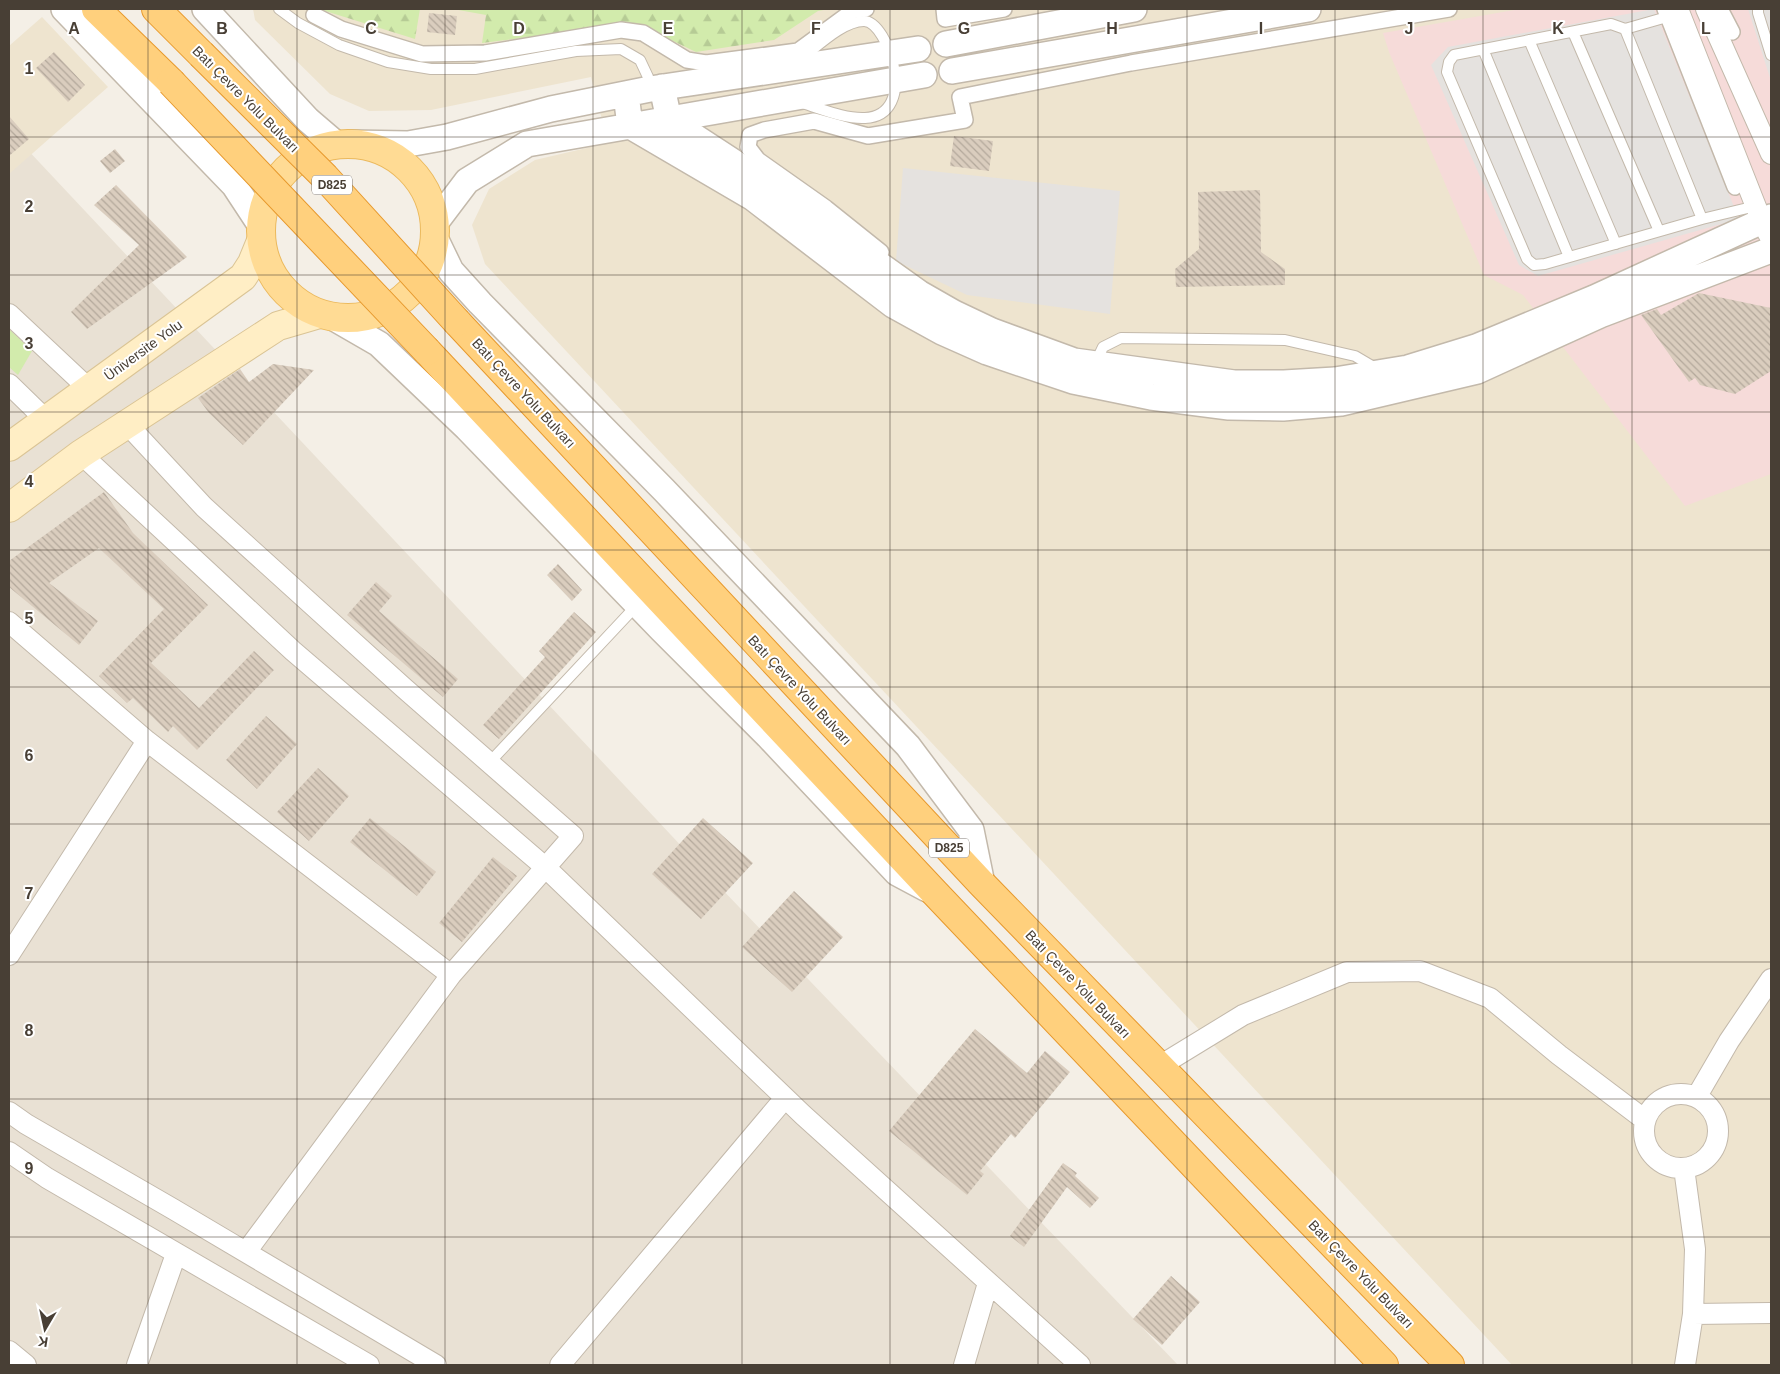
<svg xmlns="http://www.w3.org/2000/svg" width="1780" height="1374" viewBox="0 0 1780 1374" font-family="Helvetica,sans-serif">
	<defs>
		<pattern id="forest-firs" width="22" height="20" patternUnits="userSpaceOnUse" patternTransform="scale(1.25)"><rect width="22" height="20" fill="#d2ebac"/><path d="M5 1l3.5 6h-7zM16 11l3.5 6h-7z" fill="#b6cb95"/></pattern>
		<pattern id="building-back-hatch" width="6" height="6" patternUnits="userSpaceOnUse" patternTransform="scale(1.25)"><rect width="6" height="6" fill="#dacdbe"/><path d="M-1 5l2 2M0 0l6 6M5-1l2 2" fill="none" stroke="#b3a89b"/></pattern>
	</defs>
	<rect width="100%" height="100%" fill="#f4efe6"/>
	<path fill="#e9e1d4" d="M9 130 717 884 1178 1365H9Z"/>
	<path fill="#eee4cf" d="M253 9H1771V1365H1512L485 264 472 225 489 189 535 160 608 143 591 77 431 110 369 111 330 94 255 20Z
		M42 17 108 87 9 174V46Z"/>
	<path fill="#f6dbd9" d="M1520 9H1771V474L1685 506 1523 295 1484 275 1389 52 1383 33Z"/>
	<path fill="url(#forest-firs)" d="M321 9H420L415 39 322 10Z
		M453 9H829L818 11 774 40 696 52 673 41 630 24 482 43 486 15Z"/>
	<path fill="#d2ebac" d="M9 329 32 351 18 375 9 367Z"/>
	<path fill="#e5e2df" d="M1654 9 1739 219 1538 276 1519 265 1431 65 1448 47Z
		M1748 9H1771V81Z
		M903 168 1120 191 1110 314 967 295 896 261Z"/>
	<path fill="url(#building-back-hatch)" d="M429 13 457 16 455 35 427 32Z
		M54 52 85 85 68 102 36 68Z
		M9 116 29 139 9 156Z
		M954 136 993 141 989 171 950 166Z
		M115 149 125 161 110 173 100 161Z
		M116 185 187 257 87 329 71 312 139 245 94 205Z
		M1260 190 1261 252 1285 269V285L1176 287 1175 269 1199 249 1198 192Z
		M1699 293 1771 308V371L1735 394 1700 385 1695 378 1689 382 1641 315 1657 309 1661 315Z
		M273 364 314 370 243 445 209 413 198 398 240 369 249 382Z
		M104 492 133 533 208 605 151 663 199 708 254 651 274 670 197 750 173 726 168 732 133 698 127 703 99 676 164 609 99 548 49 583 98 621 79 645 9 587V561Z
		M558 564 582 590 572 601 547 575Z
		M376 582 392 596 379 611 458 679 443 697 347 615Z
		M574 612 596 632 499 739 483 725 545 657 539 651Z
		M266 716 297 744 257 789 226 760Z
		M318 768 349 796 309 841 277 812Z
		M370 818 436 872 417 896 350 842Z
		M703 818 753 863 701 919 652 874Z
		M493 857 517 876 462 942 439 923Z
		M794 891 843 937 792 992 742 947Z
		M975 1029 1027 1073 1045 1051 1070 1072 1015 1138 1011 1134 980 1171 984 1174 967 1195 889 1131Z
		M1063 1163 1077 1173 1075 1176 1099 1198 1090 1208 1067 1187 1024 1247 1010 1236Z
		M1171 1276 1200 1302 1162 1345 1133 1319Z"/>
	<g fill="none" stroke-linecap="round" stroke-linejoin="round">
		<defs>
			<path id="service" d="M279 9 298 23 339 45 388 62 431 69H475L576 51 621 49 640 60 648 77 650 89
				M1758 9V13L1771 55
				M1674 15 1625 29 1702 219 1756 206
				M1625 29 1611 24 1454 55 1449 62 1447 72 1527 259 1534 265 1545 264 1702 219
				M1573 32 1659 231
				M1529 40 1616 244
				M1483 49 1569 257
				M799 60C816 48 842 21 864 21 888 21 920 115 865 118 844 119 822 109 802 103
				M1095 364 1103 347 1121 338 1285 340 1355 356 1377 369
				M489 763 637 605"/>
			<path id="pedestrian" d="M944 9 945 19 1004 9
				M1665 9 1735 187
				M1720 9 1732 32
				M314 15 341 29 422 54 485 53 621 30 643 33 687 60 706 63 798 51 854 10 866 9
				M881 252 826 208 758 160 748 147 750 135 764 130 814 121 868 136 965 120 960 97 1131 63 1449 9"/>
			<path id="minor" d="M1678 9 1762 222 1771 239
				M1706 9 1771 154
				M9 314 89 389
				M9 384 46 420
				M127 424 204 507 404 688 573 836 451 975 246 1252
				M81 454 293 651 545 867 803 1115 1080 1365
				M9 622 147 741 451 975
				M9 955 147 741
				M1158 1067 1243 1015 1347 972 1420 971 1490 998 1559 1055 1645 1120
				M1644 1131a37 37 0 1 1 74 0a37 37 0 1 1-74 0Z
				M1697 1096 1729 1041 1771 979
				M9 1112 26 1124 173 1209 436 1365
				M9 1152 47 1178 369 1365
				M1684 1168 1695 1249 1693 1314 1685 1365
				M1693 1314 1771 1313
				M9 1351 26 1365
				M137 1365 176 1254
				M560 1365 785 1098
				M964 1365 988 1283"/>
			<path id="tertiary" d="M64 9 234 185 261 226
				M205 9 308 120 336 144
				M946 44 1134 9
				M952 71 1308 9
				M662 87 669 120 764 182 919 293 954 313 992 331 1074 361 1234 383H1284L1335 380 1408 368 1476 347 1594 298 1771 217
				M626 94 630 126 753 198 893 305 942 332 987 352 1073 381 1151 397 1229 407 1283 408 1341 403 1477 371 1600 315 1771 250
				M351 143 408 144 447 137 551 109 650 89 918 49
				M436 222 467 181 527 144 924 75
				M436 240 451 271 480 303 664 490 908 746 971 830 982 884
				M334 318 379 344 467 428 662 630 768 736 897 873 927 889"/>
			<path id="secondary" d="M9 447 243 277 252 263 261 241
				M9 508 81 454 278 326 319 314"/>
			<path id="primary" d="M261 231a87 87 0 1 1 174 0a87 87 0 1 1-174 0Z"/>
			<path id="trunk" d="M96 9 171 82
				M156 9 201 54
				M457 322 982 884 1450 1365
				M427 351 935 893 1384 1365"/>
		</defs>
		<use href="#service" stroke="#c3b9ab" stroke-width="12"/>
		<use href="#pedestrian" stroke="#c3b9ab" stroke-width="18"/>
		<use href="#minor" stroke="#c3b9ab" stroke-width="22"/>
		<use href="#tertiary" stroke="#c3b9ab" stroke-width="28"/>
		<use href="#secondary" stroke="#dac495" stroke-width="30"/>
		<use href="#primary" stroke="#ebb95d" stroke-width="30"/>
		<use href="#trunk" stroke="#e7992d" stroke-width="30"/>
		<use href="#service" stroke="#fff" stroke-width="10"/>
		<use href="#pedestrian" stroke="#fff" stroke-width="15"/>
		<use href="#minor" stroke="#fff" stroke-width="20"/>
		<use href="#tertiary" stroke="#fff" stroke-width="25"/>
		<use href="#secondary" stroke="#ffeec5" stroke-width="28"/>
		<use href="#primary" stroke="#ffdb94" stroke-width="28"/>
		<use href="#trunk" stroke="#ffd07d" stroke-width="28"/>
		<defs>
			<path id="trunk-bridge" d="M201 54 325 177 457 322
				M171 82 427 351"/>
		</defs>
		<use href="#trunk-bridge" stroke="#e7992d" stroke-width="30" stroke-linecap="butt"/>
		<use href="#trunk-bridge" stroke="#ffd07d" stroke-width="28"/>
	</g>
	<path fill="none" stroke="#483f35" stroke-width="1" stroke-opacity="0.55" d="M148 9V1365M297 9V1365M445 9V1365M593 9V1365M742 9V1365M890 9V1365M1038 9V1365M1187 9V1365M1335 9V1365M1483 9V1365M1632 9V1365M9 137H1771M9 275H1771M9 412H1771M9 550H1771M9 687H1771M9 824H1771M9 962H1771M9 1099H1771M9 1237H1771"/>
	<g text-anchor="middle" stroke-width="4" stroke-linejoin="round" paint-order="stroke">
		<g fill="#fff" stroke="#7f7972" stroke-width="1">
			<rect x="312" y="175.5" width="40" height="19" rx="4"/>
			<rect x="929" y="838.5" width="40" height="19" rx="4"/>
		</g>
		<g font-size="12" font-weight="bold" fill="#483f35">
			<text x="332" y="189">D825</text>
			<text x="949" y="852">D825</text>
		</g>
		<g font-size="14" fill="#483f35" stroke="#fff">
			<text transform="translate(246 99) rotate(45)" y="5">Batı Çevre Yolu Bulvarı</text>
			<text transform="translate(143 350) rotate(-36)" y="5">Üniversite Yolu</text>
			<text transform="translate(524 393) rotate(47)" y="5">Batı Çevre Yolu Bulvarı</text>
			<text transform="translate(800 690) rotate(47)" y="5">Batı Çevre Yolu Bulvarı</text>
			<text transform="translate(1078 984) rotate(46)" y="5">Batı Çevre Yolu Bulvarı</text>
			<text transform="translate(1361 1274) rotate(46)" y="5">Batı Çevre Yolu Bulvarı</text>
		</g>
	</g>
	<g font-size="16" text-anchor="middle" font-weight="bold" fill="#483f35" stroke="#fff" stroke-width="4" stroke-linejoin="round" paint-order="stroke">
		<text x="74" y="34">A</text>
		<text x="222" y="34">B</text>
		<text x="371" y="34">C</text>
		<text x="519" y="34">D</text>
		<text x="668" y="34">E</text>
		<text x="816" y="34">F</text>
		<text x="964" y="34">G</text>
		<text x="1112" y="34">H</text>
		<text x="1261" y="34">I</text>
		<text x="1409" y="34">J</text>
		<text x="1558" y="34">K</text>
		<text x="1706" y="34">L</text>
		<text x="29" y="74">1</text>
		<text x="29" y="212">2</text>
		<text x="29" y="349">3</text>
		<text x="29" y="487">4</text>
		<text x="29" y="624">5</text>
		<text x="29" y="761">6</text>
		<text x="29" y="899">7</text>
		<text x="29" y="1036">8</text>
		<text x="29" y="1174">9</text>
	</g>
	<rect width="1780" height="1374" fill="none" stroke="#483f35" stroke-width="20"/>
	<g transform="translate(45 1329) rotate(189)" stroke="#ffffff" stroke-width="4" paint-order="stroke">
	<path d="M0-4L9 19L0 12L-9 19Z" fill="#483f35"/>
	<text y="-8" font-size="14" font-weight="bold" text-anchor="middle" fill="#483f35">K</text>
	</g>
</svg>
